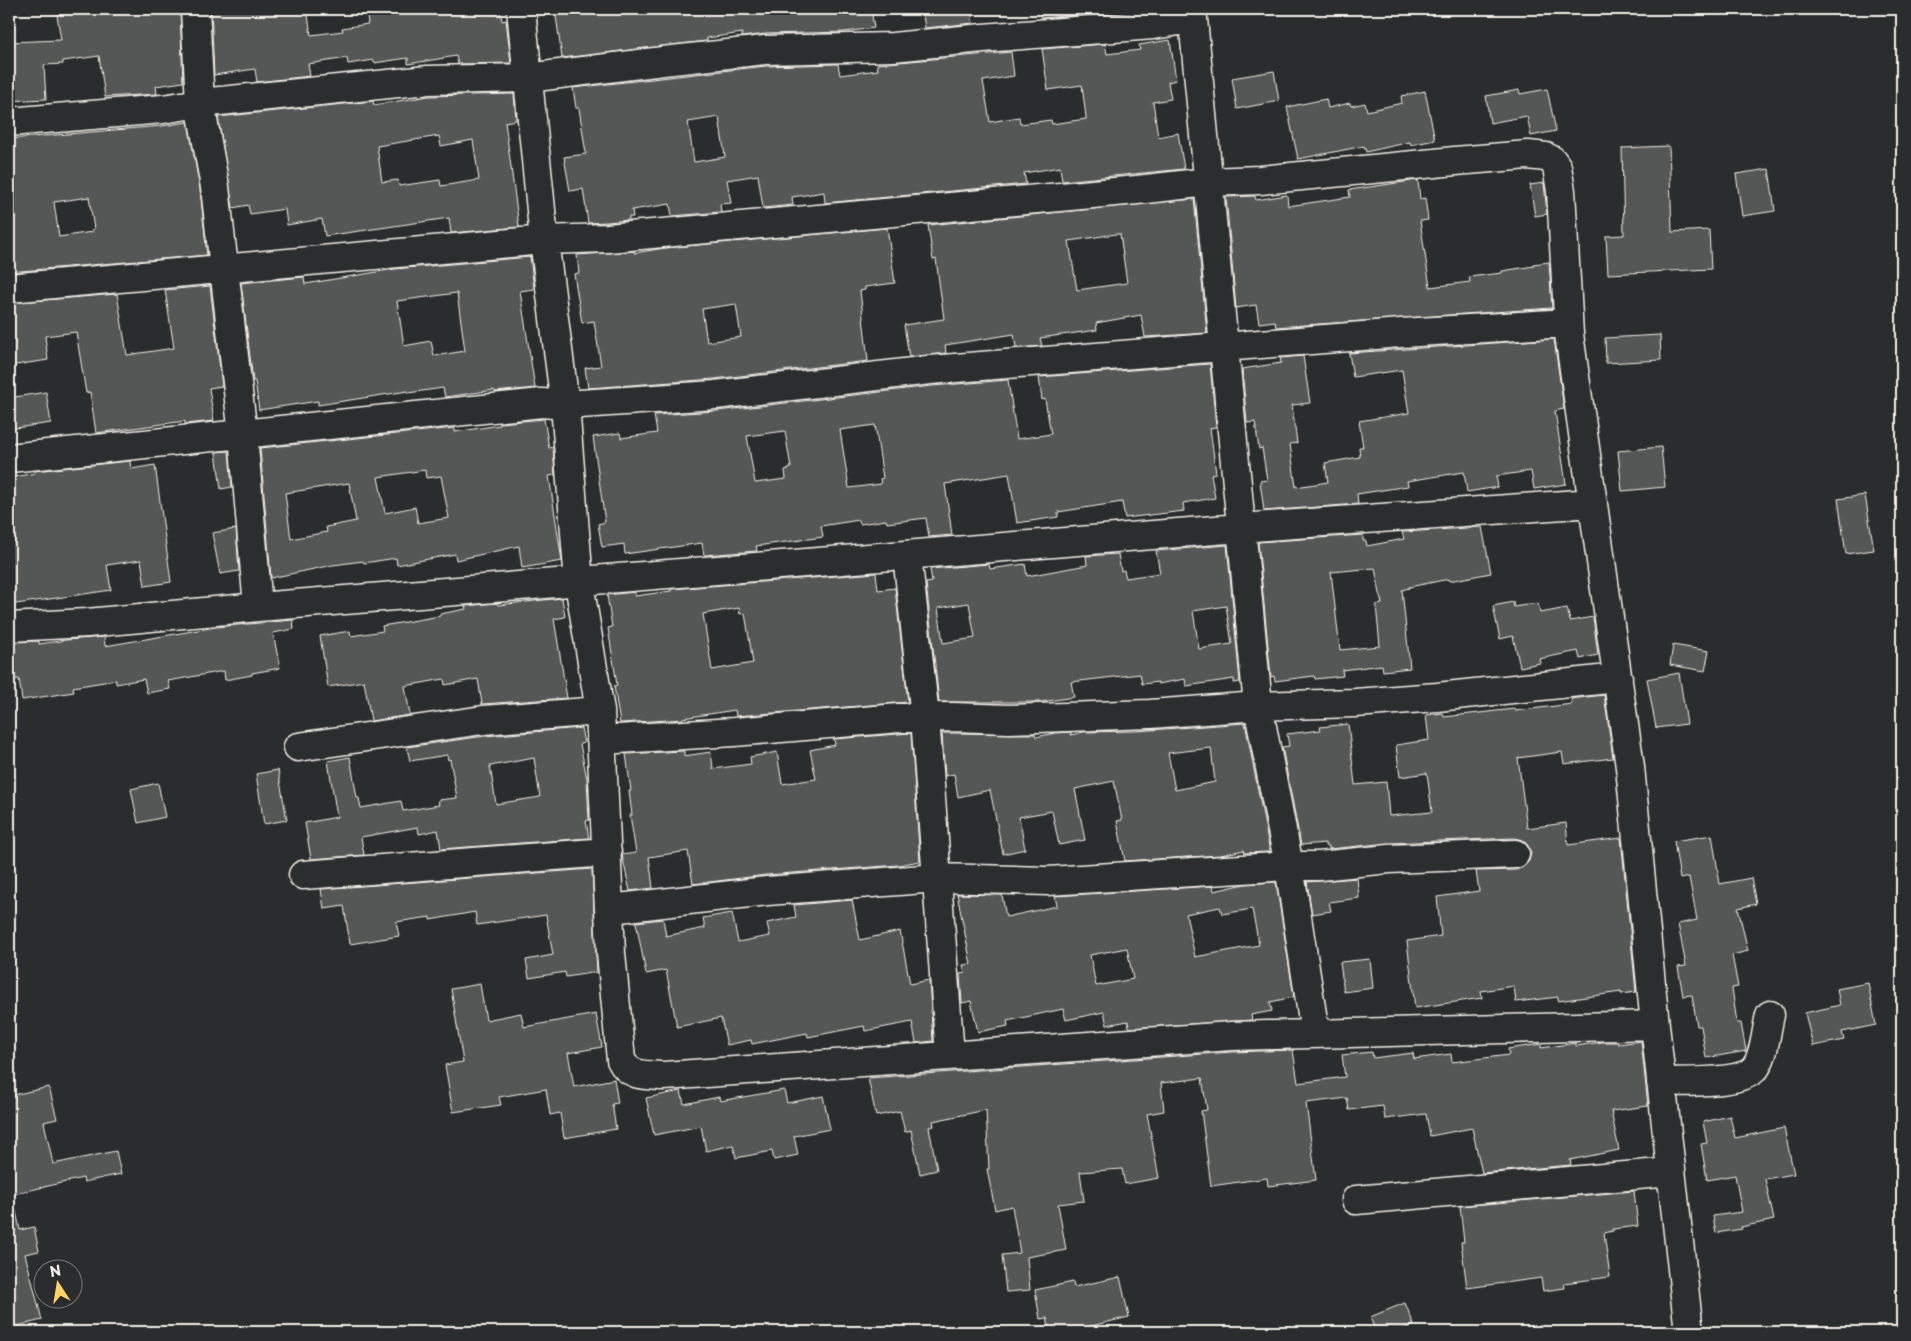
<svg xmlns="http://www.w3.org/2000/svg" width="1911" height="1341" viewBox="0 0 1911 1341" font-family="'Playpen Sans',sans-serif">
	<rect width="100%" height="100%" fill="#2a2d2e"/>
	<filter id="ink" filterUnits="userSpaceOnUse"><feTurbulence type="fractalNoise" baseFrequency=".02" numOctaves="2"/><feDisplacementMap in="SourceGraphic" scale="10" xChannelSelector="R" yChannelSelector="G"/><feConvolveMatrix kernelMatrix="1 2 1 2 8 2 1 2 1" color-interpolation-filters="sRGB"/></filter>
	<g filter="url(#ink)">
		<path fill="#555756" stroke="#f4f1e8" fill-rule="evenodd" d="M56 9H180L183 82 156 86 157 94 105 97 99 56 63 61V64L44 65 46 99 9 101V42L61 40Z
			M211 9H307L311 35 343 31 342 28 368 24 366 9H500L502 21 506 20 511 63 458 64 456 56 408 64V58L374 63V60L348 64 347 58 308 64 310 76 257 82 255 69 214 75Z
			M555 9H871L874 28 845 32 765 34 742 37V33L707 38V41L562 58Z
			M922 9H971L973 23 925 28Z
			M1040 9H1100V13L1041 18Z
			M1170 40 1176 80 1168 82 1171 99 1153 102 1158 137 1178 133 1184 169 1062 181 1060 167 1024 173 1026 184 825 203 824 192 792 197 793 205 763 208 758 175 727 180 731 203 720 204 721 212 672 216 670 204 632 210 633 217H629V220L607 222 588 223 583 189 570 191 564 157 586 154 579 108H576L573 88 766 66 838 64 840 75 878 70 877 64 888 63 1011 52 1014 76 983 81 990 122 1019 117 1020 124 1051 120 1052 124 1086 119V117L1082 85 1048 90 1042 49 1105 44 1107 54 1140 50 1139 45ZM719 117 725 157 694 162 688 122Z
			M1274 71 1279 101 1237 109 1232 78Z
			M1547 89 1556 131 1531 136 1527 116 1490 123 1486 96 1519 90 1520 94Z
			M1425 91 1435 140 1411 145 1410 142 1366 152 1364 146 1298 159 1287 107 1326 99 1328 108 1350 103 1351 106 1365 103 1367 111 1402 103 1401 96Z
			M514 94 516 120 505 122 519 227 451 233 449 218 325 236 322 219 287 225 285 209 250 214 248 205 233 208 218 117 373 101 374 105 429 96ZM439 136 441 146 473 140 479 180 441 186 440 180 399 186 398 180 382 182 377 146Z
			M188 122 200 189 207 255 9 272V139L162 126ZM89 197 94 229 92 230V232L59 237 54 202Z
			M1669 146 1672 232 1709 230 1711 269 1608 274 1606 236 1624 235 1622 148Z
			M1769 169 1775 211 1742 216 1736 174Z
			M1418 180 1420 199 1425 198 1428 220 1420 221 1430 287 1470 282 1469 277 1502 273V271L1534 266 1533 264 1549 262 1552 308 1276 327 1275 321 1259 323 1256 305 1236 308 1226 197 1255 196 1256 200 1287 195 1288 206 1350 197 1349 190Z
			M1544 183 1547 214 1535 216 1530 185Z
			M1194 199 1207 333 1145 337 1141 315 1096 323 1097 330 1040 338 1042 346 1016 348 1014 334 945 345 946 353 909 357 904 325 944 319 936 259 933 260 928 225ZM1116 234H1120L1127 283 1077 290 1069 241Z
			M887 228 895 283 865 287V290L860 291 868 361 714 379 588 388 585 368 601 366 594 321 582 323 574 274 579 273 577 255 634 251V253L665 248ZM736 304 741 337 707 342 702 309Z
			M530 257 534 289 520 291 535 388 495 392 494 390 445 397 443 388 408 393V391L318 405V401L259 410 255 381H253L241 283 304 277 305 284 395 269ZM457 293 465 351 434 356 431 341 404 346 397 301Z
			M210 286 222 386 209 388 214 421 185 424V421L96 433 90 392 86 393 76 332 45 336 48 360 9 366V303L117 294 127 355 174 348 165 290Z
			M1660 335 1661 360 1606 363 1605 338Z
			M1554 339 1564 409 1555 411 1566 484 1534 489 1531 471 1496 476 1498 487 1467 492 1464 472 1407 481 1408 486 1357 494 1358 504 1264 511 1260 481 1267 480 1262 448 1259 449 1255 422 1247 423 1242 369 1281 363 1280 358 1303 356 1310 403 1292 405 1297 443 1290 444 1296 487 1328 482 1325 463 1360 457 1359 447H1363L1359 421 1409 413 1402 370 1353 377 1349 353Z
			M1210 364 1216 427 1210 428 1216 473 1211 474 1215 498 1183 503 1184 511 1125 518 1122 502 1058 512V517L1017 523 1009 474 945 484 952 535 929 537 926 518 887 523 886 520 860 524 859 520 821 526 823 537 756 546 757 551 704 555 702 543 625 554 624 544 602 547 598 524 605 522 593 437 620 433 621 438 657 433 654 415 717 411 932 386 1008 380 1017 439 1051 434 1045 399 1042 400 1039 377ZM875 425 883 478 880 479 881 484 849 488 840 430ZM785 431 791 468 785 470 786 479 755 483 747 436Z
			M46 392 51 423 9 429V398Z
			M544 419 549 448 553 447 555 475 549 476 562 561 522 568 519 546 456 560 455 554 397 565 396 558 364 563 363 561 333 565 271 578 260 448 455 428V432L500 425V423ZM425 470 426 478 441 476 449 518 418 523 415 507 385 513 378 477ZM349 483 356 521 326 527 327 532 291 539 285 493Z
			M1661 447 1665 487 1622 491 1618 451Z
			M229 451 232 487 221 489 216 452Z
			M130 461 131 469 155 465 171 582 145 586 141 560 107 565 111 590 9 605V543L14 542 9 509V478L35 473 34 471Z
			M1865 495 1874 550 1846 554 1838 499Z
			M1482 527 1491 573 1449 581V579L1409 587V588L1402 590 1410 668 1383 671 1382 665 1342 670 1343 676 1315 679 1314 676 1275 681 1274 676 1271 677 1258 542 1363 535V541H1366L1367 546 1404 539 1402 532H1405ZM1375 568 1382 604 1376 605 1380 646 1340 650 1331 572Z
			M236 529 239 571 220 574 212 533Z
			M1227 545 1240 682 1234 683V679L1186 686 1185 679 1158 684V682L1142 684 1140 674 1071 682 1074 697 1041 702H939L926 583 932 582 930 569 989 564 990 569 1025 564 1027 576 1087 565 1086 556 1118 554 1121 571 1124 570 1126 578 1160 573 1156 551ZM969 603 975 638 943 643 938 608ZM1226 606 1232 644 1199 649 1193 611Z
			M876 573 878 590 895 588 908 702 736 716 735 710 683 718V719L620 723 614 686 617 685 608 628 612 627 607 595 635 592V596L671 591V589ZM739 608 740 614 745 613 753 663 712 670 703 614Z
			M562 598 565 617 554 619 567 698 482 704 478 679 445 685 444 679 405 686 410 715 371 721 364 681 328 687 320 636 350 631 351 636 383 631 382 626 440 616V614L466 609 465 606 497 603 498 605Z
			M1513 602 1514 607 1538 603 1540 613 1567 608 1570 621 1593 617 1598 655 1580 659 1578 651 1539 659 1540 663 1520 667 1513 636 1500 639 1493 606Z
			M293 620 294 629 273 633 280 668 252 673V675L225 680 224 671 168 681 170 689 147 693 144 679 116 684V680L73 687 74 692 22 700 19 679 9 680V645L13 644V642L39 641V644L66 640 104 637 105 646 216 627Z
			M1673 645 1709 651 1705 671 1670 665Z
			M1679 673 1687 724 1656 728 1647 679Z
			M1604 695 1613 758 1564 764 1562 752 1518 758 1527 828 1566 823 1568 845 1621 838 1636 992 1621 994V992L1558 1001V997L1516 1002 1514 986 1481 991 1482 998 1415 1008 1407 941 1441 936 1437 897 1479 891 1476 871 1516 870 1523 867 1529 861 1531 853 1528 846 1523 840 1514 838 1388 843 1329 849V846H1325V843L1301 845 1282 747 1289 746 1287 734 1321 730 1320 727 1348 724 1355 785 1386 782 1389 816 1432 812 1427 773 1400 777 1396 745 1429 740 1426 715 1443 713 1444 717 1514 709 1515 711 1572 704 1571 699Z
			M1245 723 1270 852 1245 853 1244 850 1221 855 1125 861 1117 821 1122 820 1114 781 1075 789 1085 840 1059 845 1052 811 1019 817 1025 849 1003 854 990 790 958 797 954 774 945 776 942 733 1035 734 1036 737 1055 733 1071 732V735L1083 732 1137 731ZM1211 748 1215 782 1175 790 1168 753Z
			M581 728 584 743 580 744 587 779 589 820 586 821 589 838 441 849 438 830 419 834 418 827 361 837 364 855 311 859 305 823 337 817 328 761 350 757 357 798H359L361 808 401 801 403 811 439 805 438 800 457 798 450 759 448 760 447 755 410 761 407 747 485 736ZM534 758 540 797 496 804 490 766Z
			M911 733 920 861 898 865 766 875 693 884 688 851 649 857 653 888 630 891 622 855 636 853 630 815H632L629 791H631L626 754 684 751V756L711 752 713 769 751 764 750 757 777 752 782 784 816 779 810 750 835 745 834 739Z
			M278 770 287 820 264 824 256 774Z
			M158 783 165 817 138 823 131 789Z
			M1712 835 1720 884 1751 878 1756 904 1738 908 1748 951 1732 955 1738 987 1732 988 1737 1023H1741L1746 1051 1706 1058 1701 1026H1697L1692 995 1683 996 1678 967 1686 966 1678 924 1697 920 1689 877 1680 879 1674 841Z
			M592 869 597 972 566 977 565 972 529 978 526 960 553 955 546 915 477 925 475 912 430 920V917L396 922 399 936 350 944 344 906 324 909 321 889Z
			M1357 878 1359 898 1329 902 1331 911 1312 914 1307 882Z
			M1276 882 1294 997 1270 1002 1272 1011 1251 1015 1252 1020 1129 1028 1128 1021 1107 1025 1104 1012 1066 1020 1063 1009 1007 1021 1008 1026 978 1032 971 1001 962 1003 960 974 965 973 963 965 971 964 957 894 1002 895 1006 917 1057 906 1055 896 1213 886 1214 891 1245 884ZM1220 907 1222 914 1252 909 1259 945 1195 957 1186 914ZM1127 948 1133 979 1096 986 1090 955Z
			M852 900 860 940 900 931 910 984 929 980 933 1041 916 1043 912 1022 865 1031 864 1026 808 1037 807 1033 752 1044 751 1040 727 1045 721 1018 677 1027 666 970 646 974 636 922 663 919 666 936 705 928 703 918 732 913 738 942 770 936 767 923 796 917 794 905Z
			M1370 959 1373 988 1344 992 1340 962Z
			M1868 983 1876 1025 1842 1032 1844 1040 1813 1046 1805 1013 1840 1005 1837 989Z
			M480 984 486 1020 521 1013 524 1027 596 1014 602 1047 568 1053 574 1087 614 1079 618 1103 612 1104 616 1129 564 1138 560 1113 550 1115 546 1089 499 1097 501 1105 453 1112 445 1065 463 1062 451 989Z
			M1641 1041 1648 1106 1611 1111 1619 1150 1570 1160 1571 1165 1482 1173 1472 1128 1430 1136 1426 1114 1385 1119 1383 1106 1349 1110 1347 1098 1306 1103 1316 1180 1268 1186 1267 1178 1211 1186 1201 1111 1207 1110 1202 1078 1161 1083 1164 1111 1147 1114 1159 1178 1125 1184 1122 1169 1080 1172 1084 1201 1058 1204 1066 1250 1027 1257 1030 1290 1006 1292 1002 1255 1020 1253 1012 1206 995 1210 987 1169H989L986 1110 933 1121 934 1126 929 1127 937 1170 920 1174 911 1130 905 1132 900 1111 876 1116 868 1078 1232 1052 1293 1050 1298 1083 1345 1077 1342 1055 1372 1052 1373 1058 1413 1053 1414 1059 1451 1054 1452 1062 1509 1055 1508 1049 1541 1044V1048L1576 1043V1046L1602 1042H1618V1044Z
			M49 1087 57 1119 44 1122 53 1164 116 1151 121 1174 84 1182 83 1178 9 1195V1096Z
			M784 1090 787 1103 823 1096 830 1129 794 1136 798 1155 774 1160 772 1151 736 1158 733 1145 706 1151 701 1126 654 1135 646 1098 681 1091 684 1104 719 1097 720 1101Z
			M1730 1116 1735 1138 1784 1128 1794 1174 1765 1179 1774 1220 1741 1227 1742 1229 1716 1233 1713 1216 1742 1212 1735 1175 1707 1180 1701 1144 1707 1143 1703 1122Z
			M1634 1191 1638 1226 1613 1229V1231L1604 1233 1610 1277 1564 1283 1565 1288 1543 1291 1541 1278 1467 1288 1461 1242H1464L1460 1206Z
			M16 1211 20 1230 34 1227 39 1251 25 1254 42 1320 9 1328V1212Z
			M1120 1277 1129 1317 1087 1327 1088 1332H1050L1047 1318 1040 1319 1035 1290 1073 1282 1074 1287Z
			M1405 1303 1414 1325 1397 1332H1376L1370 1317Z"/>
		<g fill="none" stroke-linecap="round" stroke-linejoin="round">
			<defs>
				<path id="minor" d="M195 9 200 103 215 187 224 268 243 435 258 607
					M521 9 544 240 565 405 579 583 600 711 611 953 621 1060C629 1077 647 1075 664 1076L1231 1036 1655 1025
					M9 122 163 109 200 103 428 80 528 78 663 61 765 50 893 47 983 38 1153 25 1193 19 1258 706 1289 866 1315 1033
					M9 288 544 240 608 238 1137 190 1208 182 1260 180 1455 161 1528 155 1546 157 1552 160 1557 167 1561 191 1569 334 1630 767 1655 1025 1689 1332
					M9 458 542 403 565 405 715 395 930 370 1401 333 1568 323
					M907 555 925 717 950 1056
					M9 627 87 623 258 607 1240 528 1593 503
					M601 740 734 732 899 718 952 717 1009 719 1150 714 1258 706 1355 703 1437 697 1618 678
					M298 747 483 720 600 711
					M303 875 607 852
					M610 909 767 891 911 880 936 878 1048 881 1289 866H1319L1389 859 1515 854
					M1661 1082C1682 1081 1743 1085 1756 1067 1765 1053 1766 1031 1770 1015
					M1356 1200 1671 1172"/>
			</defs>
			<use href="#minor" stroke="#f4f1e8" stroke-width="31"/>
			<use href="#minor" stroke="#2a2d2e" stroke-width="28"/>
		</g>
	</g>
	<rect width="1911" height="1341" fill="none" stroke="#2a2d2e" stroke-width="30"/>
	<rect x="15" y="15" width="1881" height="1311" fill="none" stroke="#f4f1e8" stroke-width="2" filter="url(#ink)"/>
	<g transform="translate(58 1284) rotate(348)"><circle r="24" fill="#2a2d2e" stroke="#7b7b78"/>
	<path d="M0-4L9 19L0 12L-9 19Z" fill="#ffd166"/>
	<text y="-8" font-size="14" font-weight="bold" text-anchor="middle" fill="#f4f1e8">N</text>
	</g>
</svg>
